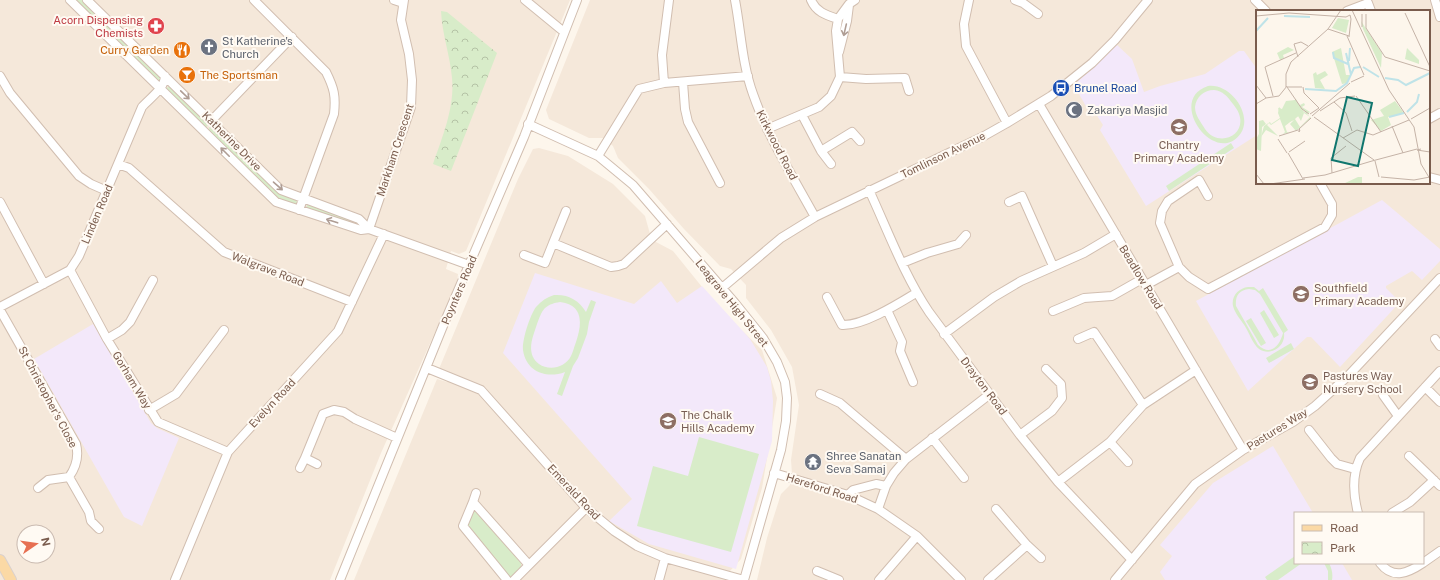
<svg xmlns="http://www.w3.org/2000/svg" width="1440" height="580" viewBox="0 0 1440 580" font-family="'Public Sans',sans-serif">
	<defs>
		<pattern id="park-crowns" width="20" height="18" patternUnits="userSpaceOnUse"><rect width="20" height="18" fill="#d8ecc9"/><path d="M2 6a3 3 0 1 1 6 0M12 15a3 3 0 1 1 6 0" fill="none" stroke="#b4c2a5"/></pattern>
	</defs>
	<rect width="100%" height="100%" fill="#fdf6ec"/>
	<path fill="#f5e8da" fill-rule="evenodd" d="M0 0H570L466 251 459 254 451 251 446 269 458 274 457 283 381 453 330 580H0ZM24 532H48V556H24Z
		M590 0H1440V580H757L767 538 781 494 790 485 792 474 791 460 799 405 792 367 771 330 746 298V285L731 269 720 266 684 229 649 189 618 158 613 146 603 138H589L549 119 546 110ZM1257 11H1429V183H1257ZM1295 513H1423V563H1295Z
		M539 148 568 156 613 184 645 216 650 234 656 242 673 251 719 308 762 350 777 398 762 488 741 559 730 571 728 580H354L437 379 447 382 448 372 439 369 518 179 533 149Z"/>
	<path fill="#f3e8fa" d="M1117 45 1132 59 1144 92 1160 86 1205 74 1239 51H1244L1257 69V135L1146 206 1100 130 1103 125 1096 114 1092 117 1074 85Z
		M1382 200 1440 249V261L1422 280 1412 271 1386 286V288L1400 302 1340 367 1311 337H1307L1248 391 1196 301Z
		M535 273 634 304 661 281 677 303 702 286 750 339 767 367 771 381 773 401 772 441 736 569 649 544 609 521 632 499 503 353Z
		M93 324 151 423 157 428 179 438 142 526 124 517 34 359Z
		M1273 446 1313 513H1295V563H1342L1352 580H1165L1160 572 1172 556 1160 545 1213 483Z"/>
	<path fill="#d8ecc9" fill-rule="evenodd" d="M75 0H82L162 77 158 81Z
		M170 85 209 123 206 128 166 89Z
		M1208 86C1230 83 1253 114 1241 133 1216 169 1165 100 1208 86ZM1214 90C1223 91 1227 96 1233 104 1235 107 1238 110 1239 114 1247 136 1218 148 1205 129 1201 122 1195 116 1195 107 1196 97 1204 90 1214 90Z
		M211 125 279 192 297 201 295 206 276 198 208 130Z
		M1231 143 1234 148 1169 191 1166 186Z
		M308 203 357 222 363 228 306 209Z
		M1248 287H1254L1259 291 1263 288 1288 330 1284 333C1286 346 1271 357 1259 349 1253 344 1250 335 1246 328 1242 321 1235 314 1233 306 1231 296 1239 288 1248 287ZM1249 289 1255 290 1260 294 1283 333C1280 345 1271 357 1258 345L1236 306C1235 296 1239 290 1249 289Z
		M554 295C568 294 579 300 586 312L591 300 596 302 589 322 587 334 578 358 573 366 562 396 557 394 565 372C547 379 526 372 523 350 522 340 530 315 536 307 541 301 547 297 554 295ZM560 302C584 305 582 324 576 342 574 347 573 352 571 356 565 368 549 371 539 364 525 353 533 337 537 324 539 319 541 312 545 308 550 304 554 303 560 302Z
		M1264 310 1279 335 1274 338 1260 313Z
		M1251 318 1266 343 1261 346 1246 321Z
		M1291 343 1294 349 1269 363 1266 358Z
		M699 437 759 454 731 552 637 526 653 466 688 476Z
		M475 511 521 563V569L513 576H507L466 525 471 512Z
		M1295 556V563H1302L1278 580H1267L1265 577Z
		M1324 563H1329C1332 569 1333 574 1332 580H1328V571Z"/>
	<path fill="url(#park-crowns)" d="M441 11 447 12 497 53 451 171 433 164C442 138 455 107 452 78 450 55 442 34 441 11Z"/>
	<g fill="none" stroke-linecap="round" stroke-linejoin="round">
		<defs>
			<path id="minor" d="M70 0 276 202 361 230 369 229
				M87 0 281 190 359 219 369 229 469 265
				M254 0 326 72C334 88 336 96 334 114L299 210
				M394 0 403 3
				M525 0 564 32
				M735 0C741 31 742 64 753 94 768 137 793 177 815 217
				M811 0C816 12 826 15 838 19
				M969 0 964 24 966 46 1007 123
				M1015 0 1023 3 1038 14
				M1255 0 1266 11
				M1435 0 1440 17
				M1347 11 1368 3 1371 11
				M839 52 847 21 849 5
				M0 76 10 93 79 176 91 184 107 191
				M840 77 866 79 905 78 909 91
				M683 82 685 109 688 122 720 183
				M664 83 662 55 669 0
				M1039 104 1243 450
				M802 115 821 151 852 132 860 141
				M1429 119 1440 113
				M211 121 292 37
				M767 129 819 107 831 96 840 77 836 31 838 19 849 4 855 0
				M821 151 831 164
				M598 156 639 89 664 83 748 76
				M118 164 129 168 224 252 352 302
				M1429 177 1440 180
				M869 190C888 231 904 275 929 312L1020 435 1058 482 1132 560
				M0 202 44 284
				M1009 202 1022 196 1053 266
				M566 211 553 243 611 267 618 266 624 264 667 224
				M369 229 411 107 412 80 409 54 401 20 404 0
				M524 255 545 263 553 243
				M902 263 927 253 958 244 966 235
				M1179 267 1160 223 1162 211 1168 201 1199 180 1208 196
				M70 270 107 339 158 422 228 452
				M1146 285 1179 267 1189 277 1208 289 1325 227 1332 215V204L1320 183
				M722 288 781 238 815 217 984 136 1007 123 1051 96 1092 63 1115 40 1148 0
				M827 297 842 325C863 326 898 304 916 293
				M0 307 70 270 79 256 142 107C150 98 165 88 165 76
				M0 310 76 444C79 456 77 466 69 477L48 480 38 488
				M887 310 902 342 900 351 913 382
				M1053 311 1084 298 1112 296 1142 279
				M944 334 994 297 1021 281 1084 253 1116 234
				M107 339 122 330 130 322 153 280
				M1078 339 1094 332 1143 405
				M1435 339 1440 346
				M427 368 481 390 586 508 614 531 637 546 665 558 744 580 781 450 786 421 787 398 785 382 777 362 763 338 735 303 633 185 598 156 528 124
				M1425 387 1440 402
				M820 394 840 403 906 459
				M1383 395 1398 416
				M149 410 176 394 224 330
				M1309 430 1331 458 1337 464 1355 469
				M1020 435 1052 411 1062 398 1061 384 1046 369
				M932 438 964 478
				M1110 442 1128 462
				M1409 456 1440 486
				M317 464 305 458 323 414 334 410 344 412 355 419 397 438
				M300 468 305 458
				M774 473 848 495 878 509 917 536 961 580
				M69 477 89 512 91 521 99 529
				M1058 482 1110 442 1143 405 1196 370
				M848 495 853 490 876 484 886 486 894 473 906 459 990 394
				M473 502 476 493
				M878 509 886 486
				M996 509 1027 545
				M1358 513C1353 494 1352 475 1360 458L1440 371
				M1392 513 1410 502 1434 480
				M1380 563C1393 580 1408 573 1423 563
				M1423 563 1440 551
				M817 571 839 580
				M175 580 228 452 338 331 384 234
				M340 580 445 321 524 137 577 0
				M507 580 463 526 473 502 529 565 586 508
				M514 580 529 565
				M659 580 665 558
				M879 580 917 536
				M988 580 1027 545 1041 558
				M1115 580 1195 484 1243 450 1293 422 1315 406 1348 376 1440 278"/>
			<path id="major" d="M0 560 11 580"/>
		</defs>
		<use href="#minor" stroke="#d1beb0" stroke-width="10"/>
		<use href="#major" stroke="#dad1cd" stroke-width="12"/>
		<use href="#minor" stroke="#fff" stroke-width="8"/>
		<use href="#major" stroke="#fbd9a5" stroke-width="10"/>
	</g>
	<defs><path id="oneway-shaft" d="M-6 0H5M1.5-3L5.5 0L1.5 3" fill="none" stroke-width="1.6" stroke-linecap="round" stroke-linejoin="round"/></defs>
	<g stroke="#af9d94">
		<use href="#oneway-shaft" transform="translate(845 30) rotate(103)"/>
		<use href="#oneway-shaft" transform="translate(185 95) rotate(44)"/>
		<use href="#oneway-shaft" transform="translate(225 152) rotate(-135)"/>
		<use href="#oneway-shaft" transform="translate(278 186) rotate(41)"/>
		<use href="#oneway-shaft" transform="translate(332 221) rotate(-162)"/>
	</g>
	<defs>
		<symbol id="pharmacy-disc" viewBox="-11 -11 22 22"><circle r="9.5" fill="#e0444e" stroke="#fffaf3"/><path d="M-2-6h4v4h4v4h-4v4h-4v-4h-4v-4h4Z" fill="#fff"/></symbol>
		<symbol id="church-disc" viewBox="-11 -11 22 22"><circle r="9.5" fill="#6b7280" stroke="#fffaf3"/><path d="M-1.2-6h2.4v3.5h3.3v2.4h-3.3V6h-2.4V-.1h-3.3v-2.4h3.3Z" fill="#fff"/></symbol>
		<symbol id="restaurant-disc" viewBox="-11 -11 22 22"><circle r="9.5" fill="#e8710a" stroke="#fffaf3"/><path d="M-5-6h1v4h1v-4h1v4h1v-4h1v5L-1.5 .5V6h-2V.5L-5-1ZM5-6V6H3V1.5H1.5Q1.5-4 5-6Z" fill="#fff"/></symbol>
		<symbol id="bar-disc" viewBox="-11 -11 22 22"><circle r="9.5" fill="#e8710a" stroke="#fffaf3"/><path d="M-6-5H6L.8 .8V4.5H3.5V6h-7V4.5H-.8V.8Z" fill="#fff"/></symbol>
		<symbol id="bus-disc" viewBox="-11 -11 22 22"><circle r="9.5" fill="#1a4fb4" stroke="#fffaf3"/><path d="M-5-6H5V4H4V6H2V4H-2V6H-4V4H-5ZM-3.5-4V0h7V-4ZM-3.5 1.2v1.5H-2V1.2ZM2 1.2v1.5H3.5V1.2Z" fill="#fff"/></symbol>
		<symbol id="mosque-disc" viewBox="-11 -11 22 22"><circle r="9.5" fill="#6b7280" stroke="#fffaf3"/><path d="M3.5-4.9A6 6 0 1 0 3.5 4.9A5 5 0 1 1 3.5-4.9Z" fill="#fff"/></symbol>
		<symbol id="school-disc" viewBox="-11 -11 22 22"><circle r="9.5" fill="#8d6e63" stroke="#fffaf3"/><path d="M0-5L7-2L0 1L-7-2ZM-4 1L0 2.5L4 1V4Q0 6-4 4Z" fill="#fff"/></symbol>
		<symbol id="temple-disc" viewBox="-11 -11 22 22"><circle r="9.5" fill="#6b7280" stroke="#fffaf3"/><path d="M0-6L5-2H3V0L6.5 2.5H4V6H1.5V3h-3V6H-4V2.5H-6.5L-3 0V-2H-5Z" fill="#fff"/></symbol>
	</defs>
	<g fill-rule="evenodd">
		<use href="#pharmacy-disc" x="146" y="16" width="20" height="20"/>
		<use href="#church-disc" x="199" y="37" width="20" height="20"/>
		<use href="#restaurant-disc" x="172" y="40" width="20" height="20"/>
		<use href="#bar-disc" x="177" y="65" width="20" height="20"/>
		<use href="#bus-disc" x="1051" y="78" width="20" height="20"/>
		<use href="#mosque-disc" x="1064" y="100" width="20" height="20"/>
		<use href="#school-disc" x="1169" y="117" width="20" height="20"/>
		<use href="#school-disc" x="1291" y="284" width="20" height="20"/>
		<use href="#school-disc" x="1300" y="372" width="20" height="20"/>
		<use href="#school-disc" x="658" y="411" width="20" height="20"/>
		<use href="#temple-disc" x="803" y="452" width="20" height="20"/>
	</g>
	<g text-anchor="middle" stroke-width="4" stroke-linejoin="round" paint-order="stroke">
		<g font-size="11" fill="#be3a42" stroke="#fffaf3" text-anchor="end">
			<text x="143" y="24">Acorn Dispensing<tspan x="143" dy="13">Chemists</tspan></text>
		</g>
		<g font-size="11" fill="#5b616d" stroke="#fffaf3" text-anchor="start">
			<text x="222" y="45">St Katherine's<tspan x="222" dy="13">Church</tspan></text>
			<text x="1087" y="114">Zakariya Masjid</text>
			<text x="826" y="460">Shree Sanatan<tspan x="826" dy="13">Seva Samaj</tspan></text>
		</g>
		<g font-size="11" fill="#c56008" stroke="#fffaf3" text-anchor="end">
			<text x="169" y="54">Curry Garden</text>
			<text x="200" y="79" text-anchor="start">The Sportsman</text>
		</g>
		<g font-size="11" fill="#164399" stroke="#fffaf3" text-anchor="start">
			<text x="1074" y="92">Brunel Road</text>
		</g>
		<g font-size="11" fill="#7a5c4d" stroke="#fffaf3">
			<text transform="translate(232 141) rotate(45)" y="4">Katherine Drive</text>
			<text transform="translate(777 145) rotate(63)" y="4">Kirkwood Road</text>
			<text transform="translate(395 150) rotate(-72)" y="4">Markham Crescent</text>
			<text transform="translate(943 155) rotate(-26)" y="4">Tomlinson Avenue</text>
			<text transform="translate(97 214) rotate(-67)" y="4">Linden Road</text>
			<text transform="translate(268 269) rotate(21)" y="4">Walgrave Road</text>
			<text transform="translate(1141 277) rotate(59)" y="4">Beadlow Road</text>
			<text transform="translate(459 290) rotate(-67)" y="4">Poynters Road</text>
			<text transform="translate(732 303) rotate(51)" y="4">Leagrave High Street</text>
			<text transform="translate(132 380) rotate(59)" y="4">Gorham Way</text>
			<text transform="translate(984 386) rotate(53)" y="4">Drayton Road</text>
			<text transform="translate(48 397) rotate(62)" y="4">St Christopher's Close</text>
			<text transform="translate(272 403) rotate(-47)" y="4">Evelyn Road</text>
			<text transform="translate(1277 429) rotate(-32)" y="4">Pastures Way</text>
			<text transform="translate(822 488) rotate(18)" y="4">Hereford Road</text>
			<text transform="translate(574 492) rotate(47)" y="4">Emerald Road</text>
		</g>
		<g font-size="11" fill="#785e54" stroke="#fffaf3" text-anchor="start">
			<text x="1179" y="149" text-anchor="middle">Chantry<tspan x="1179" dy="13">Primary Academy</tspan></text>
			<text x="1314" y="292">Southfield<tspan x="1314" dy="13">Primary Academy</tspan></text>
			<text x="1323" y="380">Pastures Way<tspan x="1323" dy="13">Nursery School</tspan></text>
			<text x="681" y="419">The Chalk<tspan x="681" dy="13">Hills Academy</tspan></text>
		</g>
	</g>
	<g transform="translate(1256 10)">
		<rect width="174" height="174" fill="#fdf6ec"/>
		<path d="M82 8 93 10 90 23 76 18ZM105 11 126 43 125 58 107 19Z" fill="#d8ecc9"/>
		<path d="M39 86 44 95 48 93 49 95 46 97 54 102 51 104 55 108 40 121 34 114 38 110 34 112 29 116 31 122H34L27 124 29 122 24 109 15 115 13 113 11 115 22 126 10 120 5 127 8 116 14 112 15 114 24 108 22 103 23 97 26 100 29 114 34 109 48 102 45 100 39 101V103L34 101 38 98 37 91 40 89 45 100 50 103 45 97ZM48 103 54 107 44 117 39 109 42 106 45 111Z" fill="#d8ecc9" fill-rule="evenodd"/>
		<path d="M32 37 38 40 27 45 28 48 24 50 21 43ZM85 38 90 65H94L91 73 86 74 76 42ZM69 61 72 65 64 70 69 79 59 78 57 64 60 62 61 65ZM40 90 48 102 28 116 22 98 26 99 30 91ZM139 91 148 103 132 107 135 115 125 121 115 110 128 106 124 100ZM7 110 10 114 6 117 5 141 0 139V129L3 124V111ZM102 167H106V174H87Z" fill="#d8ecc9"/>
		<path d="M151 38 163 50V54L149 49Z" fill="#d8ecc9"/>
		<path fill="none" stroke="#bfe3e8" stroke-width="2" d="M28 6 54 7M0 21 12 8M77 42 78 48 92 54M90 43 95 65M93 51 94 38M107 57 123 67M129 68 142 70 150 75 174 63M49 79 80 81 91 73 98 58 104 57M151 102 161 92 163 84M133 107 148 103"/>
		<path fill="none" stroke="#c5b3a7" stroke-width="1" d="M85 0 72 19 93 26M96 0 133 80 158 117 165 154 174 169M149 3 174 57M106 4V17M110 4V18L129 47M0 6 33 3 90 7 94 5 95 9M91 26 108 65M93 27 95 9M42 47 38 34 45 32 52 36M129 47 174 61M95 72 108 66M0 75 10 88 0 94M30 77V64L35 52 72 19M31 77 46 99 53 104M31 77H46M47 77 48 83 63 98 54 104M17 86 9 57 40 43M100 86 125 122M10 88 23 86 31 76M78 92 90 103 96 121M64 101 84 88 99 86M56 106 94 73M58 107 118 150M155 109 174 98M136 116 147 143M43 119V122L44 120 43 119 55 108M23 126 42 120M87 128 101 120 117 125 153 110M22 129 31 143M165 139 161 140 174 142M33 142 49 131M32 143 47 169M116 151 161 139M119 151 123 167M76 163 75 148 90 136M0 164 8 174M125 167 158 170 174 167M47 168 69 165 116 151M14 174 49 169"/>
		<path fill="#0f766e" fill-opacity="0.15" stroke="#0f766e" stroke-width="2" d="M91 87 116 93 102 156 76 150Z"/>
		<rect width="174" height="174" fill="none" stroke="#7a5c4d" stroke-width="2"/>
	</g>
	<rect x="1294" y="512" width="130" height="52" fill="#fffaf3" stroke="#cabbb1"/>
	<rect x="1302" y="525" width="20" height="6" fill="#fbd9a5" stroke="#cabbb1"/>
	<text x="1330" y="532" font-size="12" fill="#7a5c4d">Road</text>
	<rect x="1302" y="542" width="20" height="12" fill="url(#park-crowns)" stroke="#cabbb1"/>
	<text x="1330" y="552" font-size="12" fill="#7a5c4d">Park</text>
	<g transform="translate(36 544) rotate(77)"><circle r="19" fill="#fffaf3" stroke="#cabbb1"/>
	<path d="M0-3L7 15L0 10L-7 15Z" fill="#e76f51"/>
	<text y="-6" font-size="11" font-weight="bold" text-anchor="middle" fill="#7a5c4d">N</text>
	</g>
</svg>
